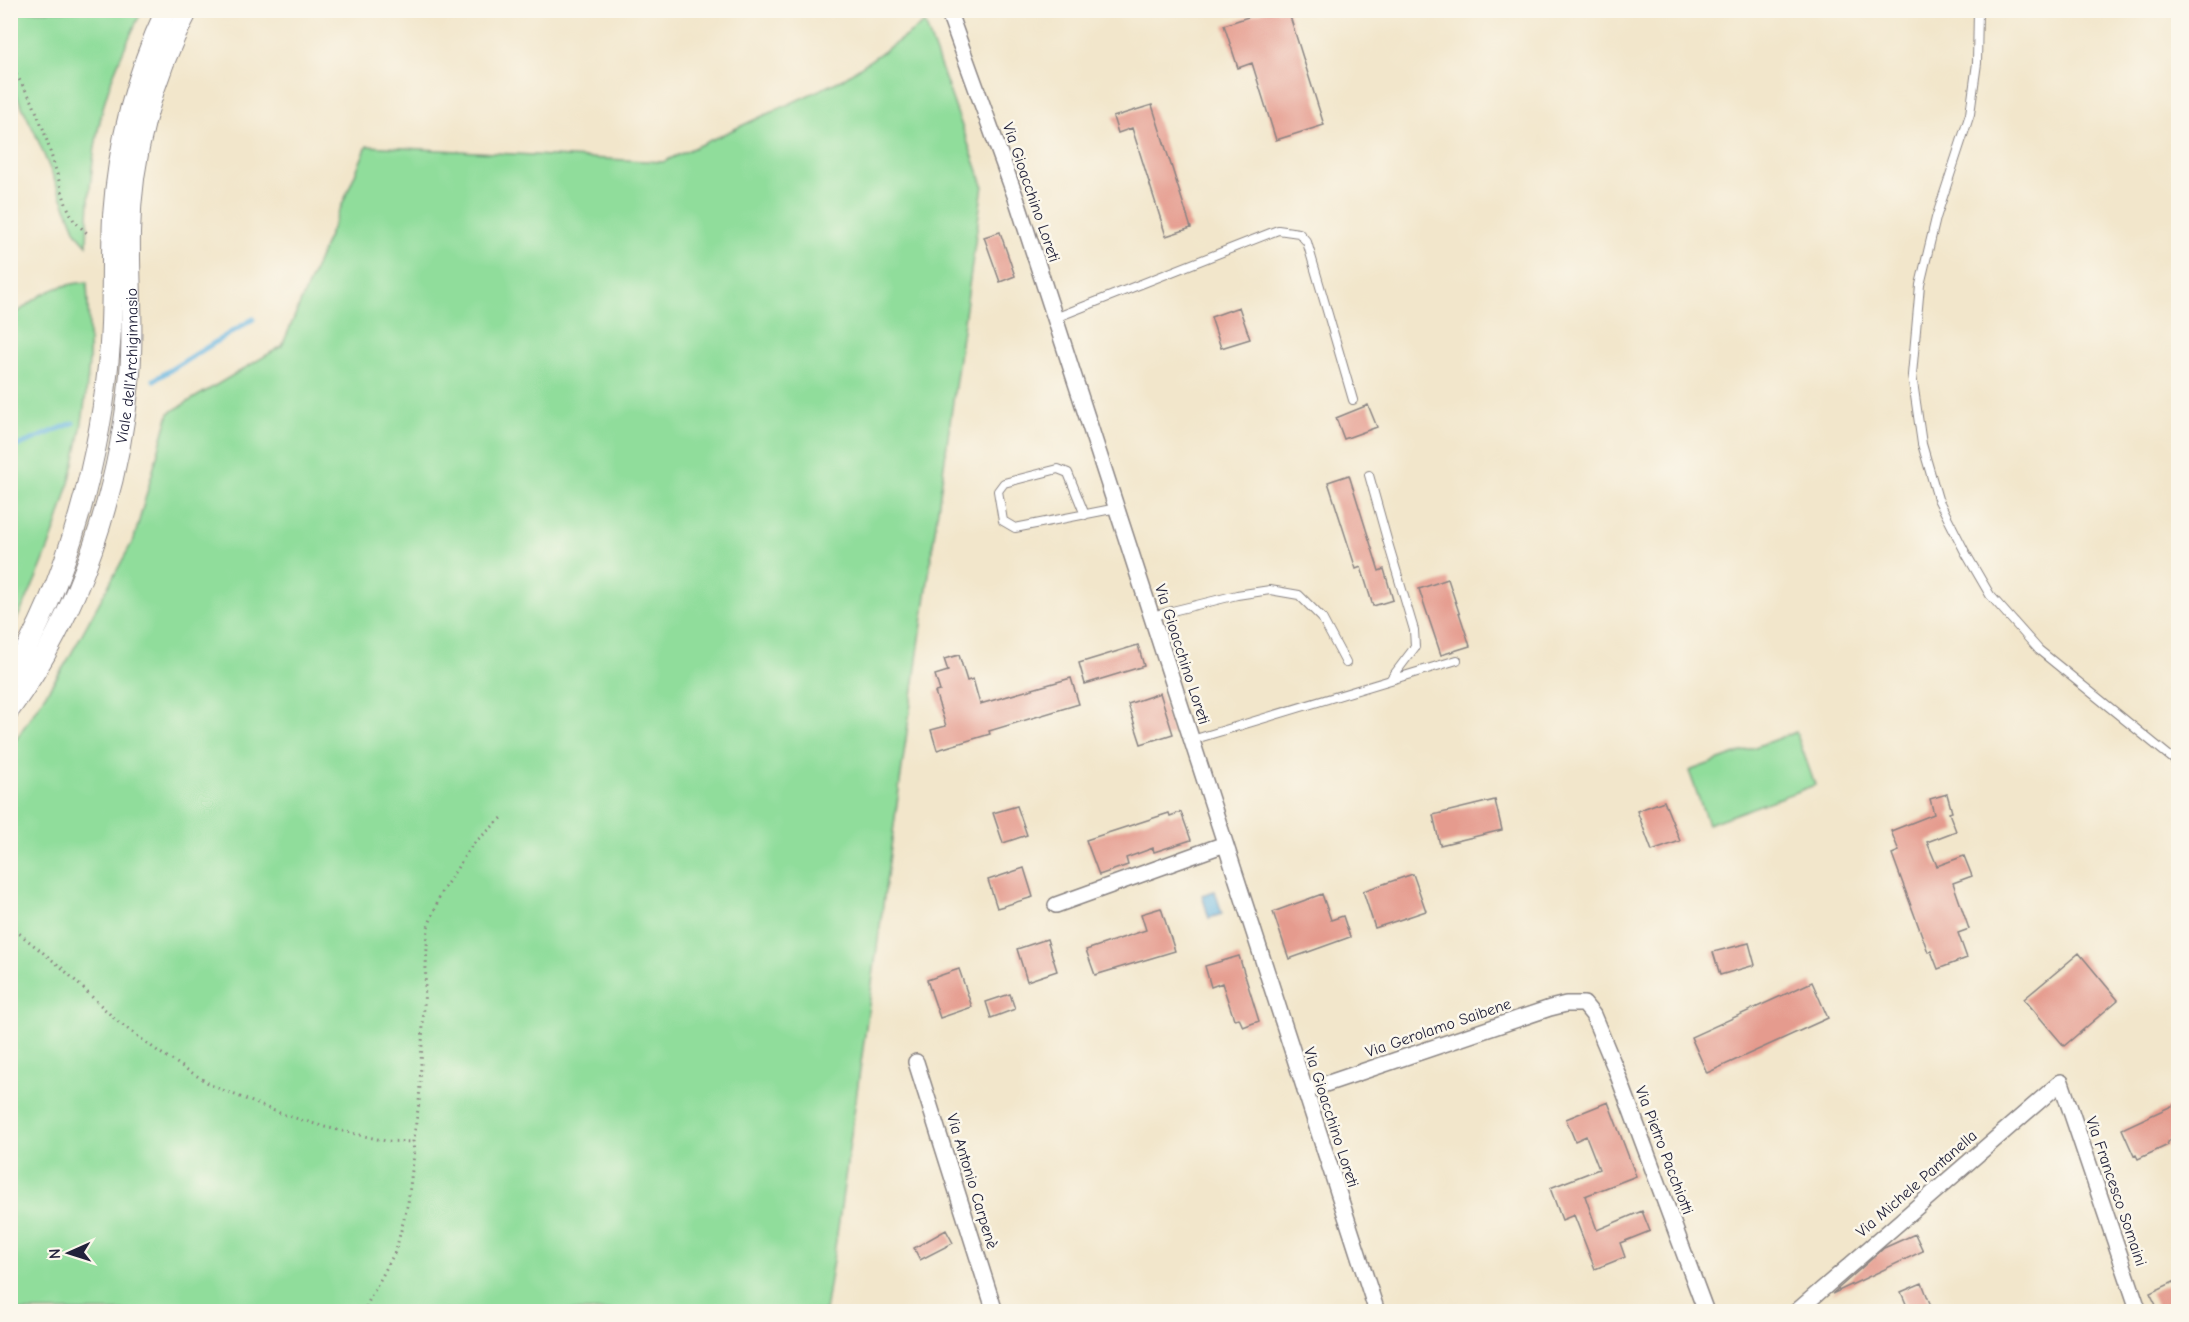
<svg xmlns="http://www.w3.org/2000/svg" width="2189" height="1322" viewBox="0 0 2189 1322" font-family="'Comic Neue',sans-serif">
	<rect width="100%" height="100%" fill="#fbf7ec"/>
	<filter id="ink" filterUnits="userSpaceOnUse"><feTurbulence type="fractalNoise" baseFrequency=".0167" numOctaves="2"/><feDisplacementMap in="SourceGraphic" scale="12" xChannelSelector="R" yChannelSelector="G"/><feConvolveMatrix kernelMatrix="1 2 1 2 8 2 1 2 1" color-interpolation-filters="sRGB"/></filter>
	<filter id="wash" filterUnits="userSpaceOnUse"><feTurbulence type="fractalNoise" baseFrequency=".008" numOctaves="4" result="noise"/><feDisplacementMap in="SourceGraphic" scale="24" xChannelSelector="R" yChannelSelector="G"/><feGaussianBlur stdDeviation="1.35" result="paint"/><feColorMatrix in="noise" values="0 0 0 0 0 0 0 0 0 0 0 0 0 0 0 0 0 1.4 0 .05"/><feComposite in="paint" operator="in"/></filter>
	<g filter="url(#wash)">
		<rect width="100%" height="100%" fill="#f2e6cb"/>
		<path fill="#90dd9b" stroke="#59806b" stroke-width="1.5" d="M10 11H142C128 39 114 69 105 100 92 148 88 196 87 245L77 234 35 133 11 84Z
			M925 23 983 185 839 1221 825 1311H11V747L66 663 134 539 169 413 282 346 367 146 663 162 841 80Z
			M87 282C88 308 90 334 89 360 83 454 56 547 11 630V318C37 296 52 285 87 282Z
			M1796 732 1815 785 1708 824 1689 771Z"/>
		<path fill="#66b5e0" stroke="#446c8e" stroke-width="1.5" d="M1215 891 1222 914 1209 918 1202 895Z"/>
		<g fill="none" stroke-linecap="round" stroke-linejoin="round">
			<path stroke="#66b5e0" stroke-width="5" d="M154 380 253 319
				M10 449 73 423"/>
		</g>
		<g id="blocks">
			<path fill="#e59b8e" d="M1269 10H1288L1324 125 1276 140 1252 63 1238 68 1224 25Z
				M1152 105 1191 228 1166 236 1132 128 1118 133 1113 117Z
				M1000 232 1015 276 1000 282 984 237Z
				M1239 307 1250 339 1221 348 1211 317Z
				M1368 405 1377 427 1344 439 1336 418Z
				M1349 475 1379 571 1384 569 1393 600 1373 606 1361 567 1356 569 1328 482Z
				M1448 579 1470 646 1441 655 1419 589Z
				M1138 645 1144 666 1085 684 1079 663Z
				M959 655 967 681 973 679 980 704 1071 678 1079 704 989 731 990 734 937 750 931 730 946 726 935 692 940 691 935 675 948 671 944 659Z
				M1160 693 1173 734 1141 744 1128 704Z
				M1947 794 1952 812 1949 813 1956 831 1927 842 1937 866 1964 856 1972 876 1953 883 1969 929 1958 933 1967 958 1938 969 1931 951 1928 952 1892 854 1899 851 1891 831 1934 814 1930 799Z
				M1495 800 1502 830 1440 845 1433 815Z
				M1664 801 1680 841 1652 851 1637 811Z
				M1017 806 1027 835 1003 843 993 813Z
				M1181 812 1191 840 1154 852 1153 848 1126 858 1128 865 1099 875 1086 840 1169 813 1170 816Z
				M1024 868 1033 897 997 908 988 880Z
				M1413 874 1426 911 1375 928 1363 891Z
				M1322 894 1331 920 1343 916 1350 937 1289 959 1273 912Z
				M1161 908 1175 951 1095 975 1086 950 1146 930 1141 914Z
				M1047 939 1057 971 1027 981 1017 949Z
				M1749 943 1755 965 1720 975 1713 952Z
				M2079 953 2118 1000 2064 1046 2024 999Z
				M1239 956 1259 1021 1243 1027 1239 1018 1234 1019 1222 983 1211 987 1205 966Z
				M959 969 972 1007 940 1018 927 980Z
				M1812 982 1828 1018 1707 1073 1691 1037Z
				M1010 994 1015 1009 991 1018 986 1002Z
				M1608 1102 1636 1176 1585 1196 1597 1230 1642 1211 1650 1231 1620 1243 1625 1257 1595 1269 1574 1215 1562 1220 1550 1188 1599 1169 1586 1136 1575 1141 1566 1119Z
				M2178 1103V1136L2167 1142 2168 1145 2138 1159 2136 1155 2134 1156 2122 1129Z
				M946 1230 953 1243 920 1260 914 1248Z
				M1915 1234 1923 1251 1832 1294 1884 1248Z
				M2178 1280V1308L2171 1311H2159L2150 1293Z
				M1922 1283 1933 1311H1909L1901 1292Z"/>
		</g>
	</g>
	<g filter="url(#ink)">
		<use href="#blocks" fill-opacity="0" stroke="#8a8483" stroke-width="1.5"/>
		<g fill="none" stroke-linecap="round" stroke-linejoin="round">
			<defs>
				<path id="service" d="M1978 10 1977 63 1970 114 1936 218 1920 285 1912 375 1922 444 1938 499 1965 552 1990 595 2039 650 2178 763
					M1055 318 1278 230 1299 233 1307 242 1353 400
					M1369 475 1388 543 1414 630 1415 647 1390 680
					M1085 515 1068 473 1058 469 1004 483 998 491 1003 521 1015 528 1117 508
					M1152 616 1237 595 1270 590 1299 595 1322 618 1346 663
					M1192 740 1457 660"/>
				<path id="minor" d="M948 10 1017 201 1377 1312
					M1056 905 1225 844
					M916 1062 995 1312
					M1305 1091 1550 1008 1566 1004H1584L1593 1015 1616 1070 1706 1312
					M1796 1312 2061 1082 2139 1312"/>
				<g id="tertiary">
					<path d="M10 677C68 584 102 452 110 344 113 301 111 259 113 216 118 144 135 76 166 10"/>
					<path id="s1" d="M10 709C80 614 119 491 130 374 134 327 129 280 130 233 131 156 152 78 188 10"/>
				</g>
			</defs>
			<use href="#service" stroke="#8a8483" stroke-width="10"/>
			<use href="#minor" stroke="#8a8483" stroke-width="18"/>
			<use href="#tertiary" stroke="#8a8483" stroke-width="22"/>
			<path stroke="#8a8483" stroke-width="3" stroke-dasharray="1.5 4.5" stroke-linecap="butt" d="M10 64 32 101 44 131 66 204 74 221 89 235
				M10 926 62 968 117 1021 159 1052 213 1086 282 1114 325 1127 386 1141 413 1142
				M363 1312 396 1250 408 1203 414 1154 413 1142 419 1103 428 927 441 893 472 845 502 818"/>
			<use href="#service" stroke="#fff" stroke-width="8"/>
			<use href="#minor" stroke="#fff" stroke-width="15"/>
			<use href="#tertiary" stroke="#fff" stroke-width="20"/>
		</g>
	</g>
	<g text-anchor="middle" stroke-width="5" stroke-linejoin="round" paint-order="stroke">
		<g font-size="16" fill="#22223b" stroke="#fbf7ec">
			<text transform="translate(1032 192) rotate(71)" y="6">Via Gioacchino Loreti</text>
			<text dy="6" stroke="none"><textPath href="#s1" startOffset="368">Viale dell'Archiginnasio</textPath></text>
			<text transform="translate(1183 654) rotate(72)" y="6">Via Gioacchino Loreti</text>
			<text transform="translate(1438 1027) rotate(-19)" y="6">Via Gerolamo Saibene</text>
			<text transform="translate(1332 1117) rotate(72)" y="6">Via Gioacchino Loreti</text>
			<text transform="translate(1665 1150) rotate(69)" y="6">Via Pietro Pacchiotti</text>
			<text transform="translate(973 1181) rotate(73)" y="6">Via Antonio Carpenè</text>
			<text transform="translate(1916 1183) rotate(-41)" y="6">Via Michele Pantanella</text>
			<text transform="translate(2117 1191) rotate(71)" y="6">Via Francesco Somaini</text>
		</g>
	</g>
	<rect width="2189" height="1322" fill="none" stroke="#fbf7ec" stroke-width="36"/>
	<g transform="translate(69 1253) rotate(267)" stroke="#fbf7ec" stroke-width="4.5" paint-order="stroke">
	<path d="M0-4.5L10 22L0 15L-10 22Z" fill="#22223b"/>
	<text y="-9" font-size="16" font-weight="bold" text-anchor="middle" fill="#22223b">N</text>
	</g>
</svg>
